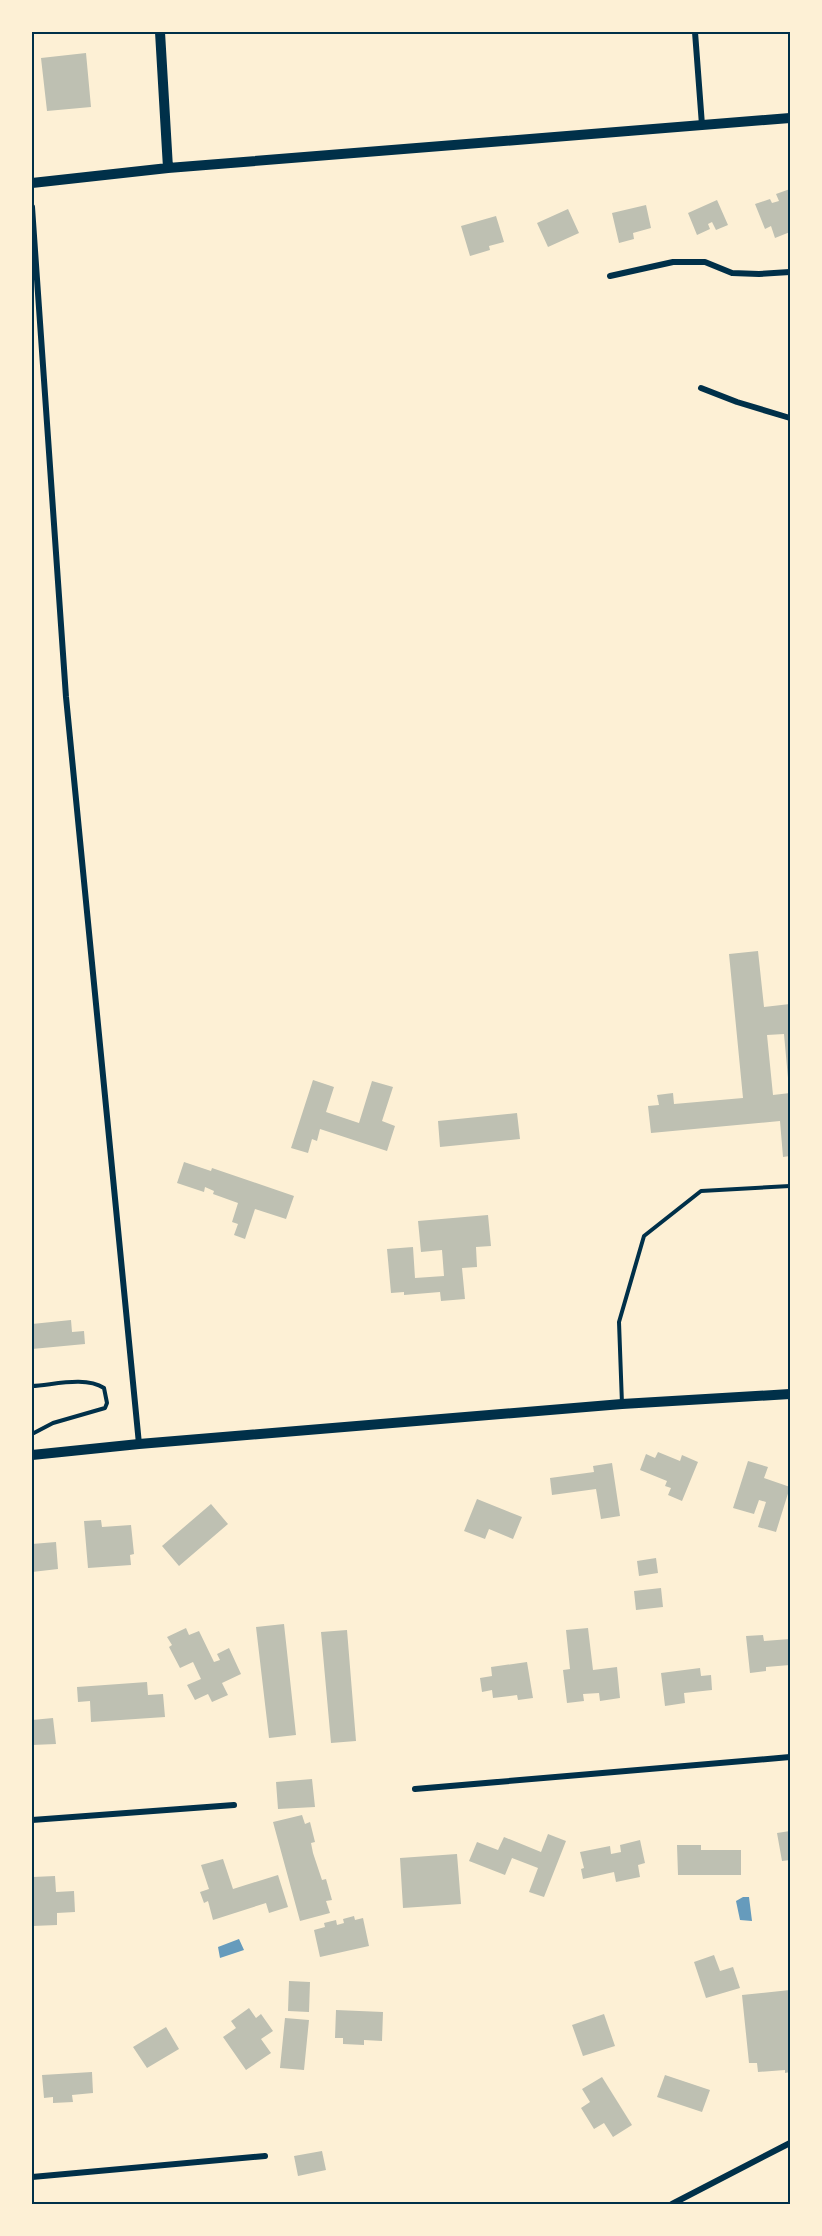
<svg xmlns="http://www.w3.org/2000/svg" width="822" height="2236" viewBox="0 0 822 2236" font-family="'Sofia Sans Condensed',sans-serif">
	<rect width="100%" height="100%" fill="#fdf0d5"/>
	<path fill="#669bbc" d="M743 1897H749L752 1921 740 1920 736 1901Z
		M239 1939 244 1950 220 1958 218 1947Z"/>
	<path fill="#bec0b2" d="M86 53 91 107 47 111 41 58Z
		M790 189V232L775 238 771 226 765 229 755 204 770 199 772 203 779 201 776 194Z
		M717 200 728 225 716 230 712 222 708 224 710 229 697 235 688 213Z
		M646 205 651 228 633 233 634 239 619 243 612 213Z
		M568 209 579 233 548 247 537 223Z
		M496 216 504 242 489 246 490 250 470 256 461 226Z
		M758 951 764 1007 790 1004V1078H788L784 1034 767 1035 773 1095 790 1093V1156L783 1157 780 1121 651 1133 648 1106 659 1105 657 1095 673 1093 674 1104 743 1098 729 954Z
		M313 1080 334 1087 326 1112 359 1123 372 1081 393 1087 382 1121 395 1126 387 1151 320 1129 317 1141 312 1139 308 1153 291 1148Z
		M517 1113 520 1139 440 1147 438 1121Z
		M184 1162 211 1171 212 1168 294 1196 286 1219 255 1209 245 1239 234 1235 238 1224 232 1222 238 1203 213 1194 214 1191 205 1187 204 1192 177 1183Z
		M488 1215 491 1246 476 1247 477 1267 462 1268 465 1299 441 1301 440 1292 404 1295V1292L391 1293 387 1249 413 1247 415 1278 444 1276 442 1250 421 1252 418 1221Z
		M71 1320 72 1332 84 1331 85 1344 32 1349V1324Z
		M658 1452 680 1461 682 1455 698 1462 682 1501 668 1495 671 1488 665 1486 667 1481 640 1470 646 1454 655 1458Z
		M748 1461 768 1467 764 1478 790 1487 776 1532 758 1527 766 1502 759 1500 754 1514 733 1508Z
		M612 1463 620 1516 601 1519 596 1489 552 1495 550 1478 594 1472 593 1466Z
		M477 1499 522 1517 513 1539 489 1529 485 1539 464 1531Z
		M211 1504 228 1524 179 1566 162 1546Z
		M101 1520 102 1527 131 1525 134 1554 130 1555 131 1565 88 1568 84 1521Z
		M56 1542 58 1569 32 1572V1544Z
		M656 1558 658 1573 639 1576 637 1561Z
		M661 1588 663 1607 636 1610 634 1591Z
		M284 1624 296 1735 269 1738 256 1627Z
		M186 1628 189 1635 199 1631 214 1662 220 1660 217 1654 229 1648 241 1674 222 1683 228 1695 212 1702 208 1694 195 1700 187 1685 201 1679 193 1662 180 1668 169 1647 172 1645 167 1637Z
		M588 1628 593 1670 617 1667 620 1698 600 1701 599 1693 583 1694 584 1701 567 1703 563 1670 570 1669 566 1630Z
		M347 1630 356 1741 331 1743 321 1632Z
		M763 1635 764 1641 790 1639V1665L766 1667V1671L750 1673 746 1636Z
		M527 1662 533 1698 518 1700 517 1695 493 1698 492 1690 482 1692 480 1678 492 1676 491 1667Z
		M700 1668 701 1676 711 1675 712 1690 684 1693 685 1703 665 1706 661 1673Z
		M147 1682 148 1695 163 1694 165 1717 91 1722 90 1701 78 1702 77 1687Z
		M53 1718 56 1744 32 1745V1720Z
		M312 1779 315 1807 278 1809 276 1782Z
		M302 1815 305 1824 310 1822 315 1842 311 1843 313 1853 322 1880 326 1879 332 1900 326 1901 330 1913 300 1921 273 1822Z
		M790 1831V1860L782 1861 777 1833Z
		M548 1834 566 1841 544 1897 529 1892 538 1868 512 1858 505 1875 469 1861 477 1842 498 1850 504 1837 541 1852Z
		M640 1840 645 1863 638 1865 640 1877 616 1882 614 1872 583 1879 581 1869 584 1868 580 1852 610 1846 611 1854 621 1852 620 1845Z
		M677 1845H701V1850H741V1875H678Z
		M457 1854 461 1904 403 1908 400 1858Z
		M223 1859 233 1889 278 1875 288 1907 269 1913 266 1903 213 1920 208 1901 204 1903 200 1892 209 1889 201 1865Z
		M55 1876 56 1892 74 1891 75 1912 57 1913V1925L32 1926 33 1877Z
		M354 1916 355 1920 363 1918 369 1946 320 1957 314 1930 325 1927 324 1923 336 1920 337 1925 344 1923 343 1919Z
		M714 1955 720 1971 733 1967 740 1988 706 1998 694 1962Z
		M289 1981 310 1982 309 2012 288 2011Z
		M790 1990V2072L785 2073V2070L758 2072 757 2063H749L742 1995Z
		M249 2008 256 2018 261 2014 273 2031 261 2039 271 2053 246 2070 223 2037 236 2028 231 2021Z
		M336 2010 383 2012 382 2041 364 2040V2045L343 2044V2038H335Z
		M604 2014 615 2046 583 2056 572 2025Z
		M285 2018 309 2020 304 2070 280 2068Z
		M166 2027 179 2049 147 2068 133 2047Z
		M92 2072 93 2093 72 2095 73 2102 53 2103V2097L44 2098 42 2075Z
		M665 2075 710 2090 702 2112 657 2097Z
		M602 2077 632 2125 613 2137 604 2123 594 2129 581 2108 590 2102 582 2089Z
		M322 2151 326 2170 298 2176 294 2156Z"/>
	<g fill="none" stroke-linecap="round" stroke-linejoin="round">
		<path stroke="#003049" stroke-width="4" d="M32 1386C53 1385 85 1376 104 1388L107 1403 105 1408 53 1423 32 1434
			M622 1404 619 1322 644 1236 701 1191 790 1186"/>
		<path stroke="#003049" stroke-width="6" d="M695 32 702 125
			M32 207 66 697 139 1444
			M610 276 673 262H705L732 273 759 274 790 272
			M701 388 737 402 790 418
			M415 1789 790 1757
			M32 1820 234 1805
			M32 2177 265 2156
			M672 2204 790 2143"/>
		<path stroke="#003049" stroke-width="10" d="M160 32 168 168
			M32 183 168 168 790 118
			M32 1455 139 1444 622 1404 790 1394"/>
	</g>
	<rect width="822" height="2236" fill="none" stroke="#fdf0d5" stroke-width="66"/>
	<rect x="33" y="33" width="756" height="2170" fill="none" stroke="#003049" stroke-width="2"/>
</svg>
